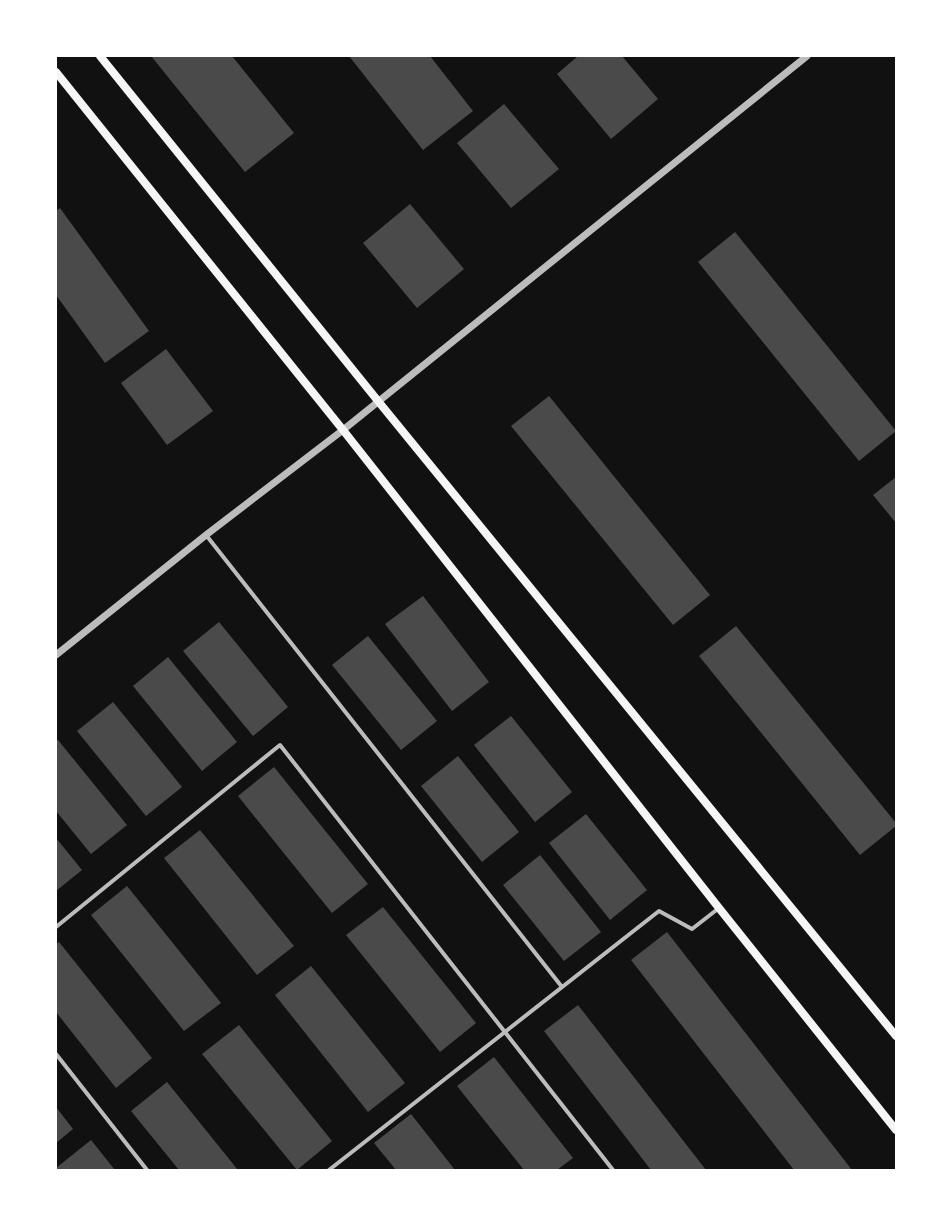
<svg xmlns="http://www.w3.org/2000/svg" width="952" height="1226" viewBox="0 0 952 1226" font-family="'Nunito Sans',sans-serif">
	<rect width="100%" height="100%" fill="#111"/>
	<path fill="#4a4a4a" d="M151 56H232L294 133 245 172Z
		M349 56H430L473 111 423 150Z
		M578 56H622L658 99 611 139 557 74Z
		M504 104 559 169 511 208 457 143Z
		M410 204 464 269 417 308 363 243Z
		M60 208 149 331 105 363 56 295V211Z
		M735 232 896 431 859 461 698 262Z
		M166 349 213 411 167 445 121 383Z
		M549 396 710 595 673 625 511 426Z
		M896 477V523L873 495Z
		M423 596 489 682 452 711 385 624Z
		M219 622 288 707 253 736 183 651Z
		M736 626 896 823V826L860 855 699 656Z
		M368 636 437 721 401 750 332 665Z
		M168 657 237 742 202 771 133 686Z
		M113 702 182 787 146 816 77 731Z
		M511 716 572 792 535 822 474 745Z
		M58 740 127 825 91 854 56 811V741Z
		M458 756 519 832 482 862 421 786Z
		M274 767 368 884 332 913 238 796Z
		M586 814 647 890 610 920 549 843Z
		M200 830 294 946 257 975 164 858Z
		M56 838 82 870 56 891Z
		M540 855 601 932 564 961 503 885Z
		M127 886 221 1003 184 1031 91 915Z
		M383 907 476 1023 440 1052 346 935Z
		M667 932 852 1170H794L631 960Z
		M59 942 152 1058 116 1088 56 1012V944Z
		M311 966 405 1083 368 1112 275 995Z
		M578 1005 706 1170H651L544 1031Z
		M239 1025 332 1141 297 1170 202 1054Z
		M494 1057 573 1158 557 1170H524L457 1086Z
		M167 1082 238 1170H179L131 1111Z
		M56 1107 73 1129 56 1143Z
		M411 1114 455 1170H396L374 1143Z
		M91 1140 115 1170H56V1168Z"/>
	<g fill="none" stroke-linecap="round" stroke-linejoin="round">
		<path stroke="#bcbcbc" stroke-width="4" d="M206 535 562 987
			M56 927 280 745 613 1170
			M56 1054 147 1170
			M329 1170 659 911 692 929 719 908"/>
		<path stroke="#bcbcbc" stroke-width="7" d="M56 655 206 535 343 430 807 56"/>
		<path stroke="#f5f5f5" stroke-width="8" d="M100 56 378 401 896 1036
			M56 72 343 430 719 908 896 1130"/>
	</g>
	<rect width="952" height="1226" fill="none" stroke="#ffffff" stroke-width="114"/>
</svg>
